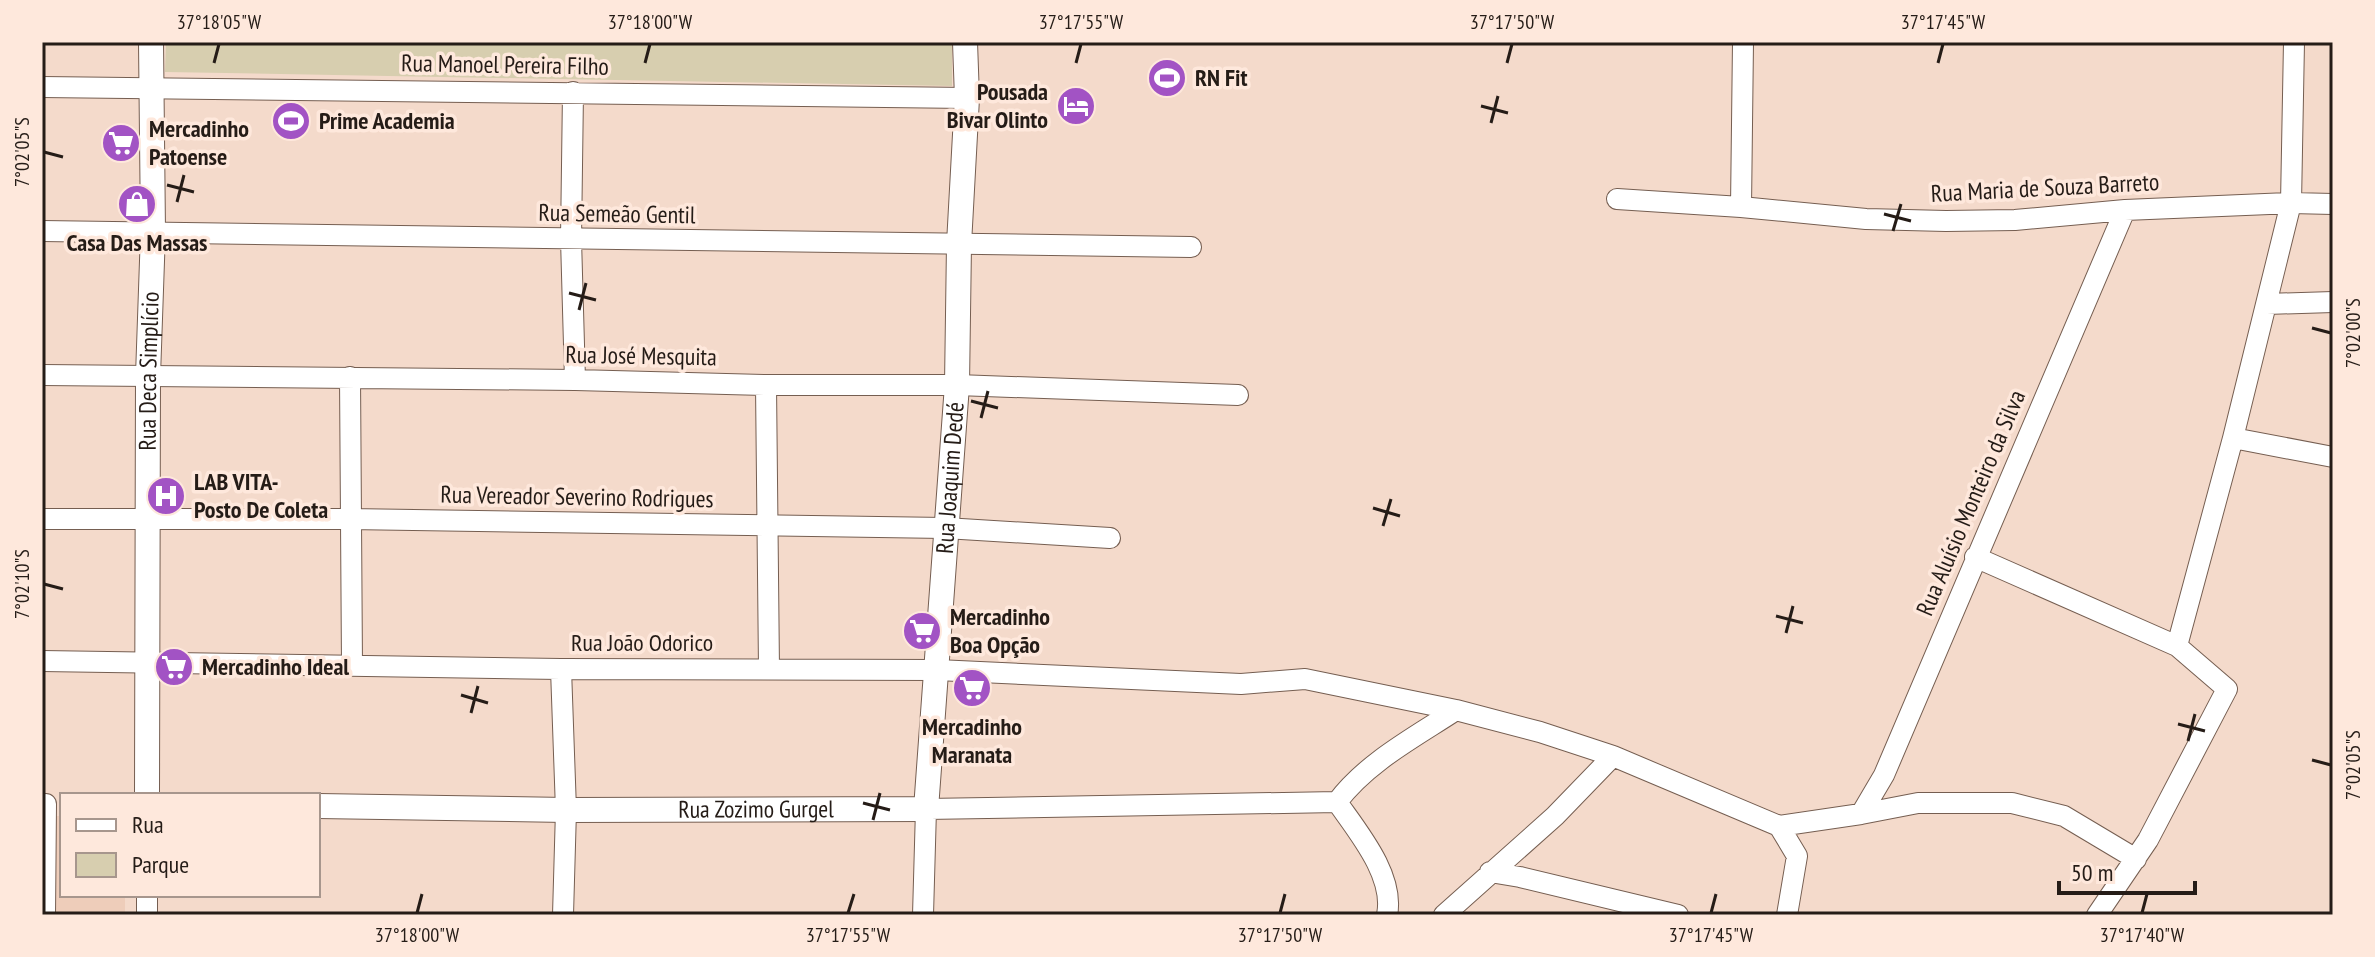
<svg xmlns="http://www.w3.org/2000/svg" width="2375" height="957" viewBox="0 0 2375 957" font-family="'PT Sans Narrow',sans-serif">
	<rect width="100%" height="100%" fill="#f4dacb"/>
	<path fill="#eecdba" d="M53 816H62V895H125V915H51Z"/>
	<path fill="#d7ceaf" d="M166 42H952V86L165 72Z"/>
	<g fill="none" stroke-linecap="round" stroke-linejoin="round">
		<defs>
			<path id="minor" d="M42 87 967 98
				M573 92 571 239 575 380
				M1617 199 1741 207 1866 219 1946 221 2015 220 2125 210 2291 203 2333 204
				M1741 207 1743 42
				M42 231 1191 247
				M2267 304 2333 302
				M42 375 575 380 766 385H957L1238 395
				M350 377 352 665
				M766 385 769 669
				M2233 438 2333 457
				M42 519H349L945 528 1110 538
				M1975 557 2177 646 2227 689 2148 840 2097 915
				M2177 646 2233 438 2291 203 2294 42
				M42 661 561 669 937 670 1241 684 1305 679 1456 710 1540 732 1613 756 1779 826 1861 814 1918 803H2012L2064 816 2136 859
				M561 669 566 810 563 915
				M1337 802C1367 762 1415 737 1456 710
				M1337 802C1358 832 1395 876 1387 915
				M1861 814 1884 775 2125 210
				M1779 826 1797 856 1787 915
				M1490 872 1520 877 1678 915
				M45 915 46 804
				M147 915V895
				M923 915 926 809 1337 802
				M1444 915 1555 816 1613 756"/>
			<g id="tertiary">
				<path id="s1" d="M147 795 148 376 153 232 151 42"/>
				<path id="s2" d="M318 806 566 810 926 809 957 385 959 244 967 98 965 42"/>
			</g>
		</defs>
		<use href="#minor" stroke="#755e51" stroke-width="22"/>
		<use href="#tertiary" stroke="#755e51" stroke-width="26"/>
		<use href="#minor" stroke="#fff" stroke-width="20"/>
		<use href="#tertiary" stroke="#fff" stroke-width="24"/>
	</g>
	<path fill="none" stroke="#251c17" stroke-width="3" d="M214 63 219 44M645 63 650 44M1076 63 1081 44M1507 63 1512 44M1938 63 1943 44M1481 106 1508 113M1491 123 1498 96M44 152 63 157M167 185 194 192M177 202 184 175M1884 214 1911 221M1893 231 1901 204M569 293 596 300M579 310 586 283M2312 328 2331 333M971 401 998 408M981 418 988 391M1373 508 1400 516M1383 526 1391 499M44 584 63 589M1776 616 1803 623M1786 633 1793 606M461 695 488 703M471 713 478 686M2178 724 2205 731M2188 741 2195 714M2312 760 2331 765M863 803 890 810M873 820 880 793M417 913 422 894M848 913 854 894M1280 913 1285 894M1711 913 1716 894M2142 913 2147 894"/>
	<defs>
		<symbol id="stadium-disc" viewBox="-11 -11 22 22"><circle r="9.5" fill="#a253c4" stroke="#fee8dc"/><path d="M0-5a6.5 5 0 1 0 0 10a6.5 5 0 1 0 0-10ZM-3.5-1.8h7v3.6h-7Z" fill="#fff"/></symbol>
		<symbol id="hotel-disc" viewBox="-11 -11 22 22"><circle r="9.5" fill="#a253c4" stroke="#fee8dc"/><path d="M-6-4.5h1.5V1H6V5H4.5V3h-9V5H-6ZM-4 0a1.8 1.8 0 1 1 3.6 0ZM.5 0V-2.5h3Q6-2.5 6 0Z" fill="#fff"/></symbol>
		<symbol id="supermarket-disc" viewBox="-11 -11 22 22"><circle r="9.5" fill="#a253c4" stroke="#fee8dc"/><path d="M-6-5.5h2.5l.6 2H6L4.5 2H-2.5L-4.4-4H-6ZM-1.5 3.2a1.3 1.3 0 1 0 .1 0ZM3 3.2a1.3 1.3 0 1 0 .1 0Z" fill="#fff"/></symbol>
		<symbol id="shop-disc" viewBox="-11 -11 22 22"><circle r="9.5" fill="#a253c4" stroke="#fee8dc"/><path d="M-5-2.5h2.3a2.7 3.5 0 0 1 5.4 0H5L5.5 6h-11ZM-1.5-2.5h3a1.5 2.3 0 0 0-3 0Z" fill="#fff"/></symbol>
		<symbol id="hospital-disc" viewBox="-11 -11 22 22"><circle r="9.5" fill="#a253c4" stroke="#fee8dc"/><path d="M-5-5h3v3.5h4V-5h3V5h-3V1.5h-4V5h-3Z" fill="#fff"/></symbol>
	</defs>
	<g fill-rule="evenodd">
		<use href="#stadium-disc" x="1145" y="56" width="44" height="44"/>
		<use href="#hotel-disc" x="1054" y="84" width="44" height="44"/>
		<use href="#stadium-disc" x="269" y="99" width="44" height="44"/>
		<use href="#supermarket-disc" x="99" y="121" width="44" height="44"/>
		<use href="#shop-disc" x="115" y="182" width="44" height="44"/>
		<use href="#hospital-disc" x="144" y="474" width="44" height="44"/>
		<use href="#supermarket-disc" x="900" y="609" width="44" height="44"/>
		<use href="#supermarket-disc" x="152" y="645" width="44" height="44"/>
		<use href="#supermarket-disc" x="950" y="666" width="44" height="44"/>
	</g>
	<g text-anchor="middle" stroke-width="7" stroke-linejoin="round" paint-order="stroke">
		<g font-size="24" fill="#251c17" stroke="#fee8dc">
			<text transform="translate(505 65) rotate(1)" y="8">Rua Manoel Pereira Filho</text>
			<text transform="translate(2045 188) rotate(-3)" y="8">Rua Maria de Souza Barreto</text>
			<text transform="translate(617 214) rotate(1)" y="8">Rua Semeão Gentil</text>
			<text transform="translate(641 356) rotate(1)" y="8">Rua José Mesquita</text>
			<text dy="8" stroke="none"><textPath href="#s1" startOffset="424">Rua Deca Simplício</textPath></text>
			<text dy="8" stroke="none"><textPath href="#s2" startOffset="940">Rua Joaquim Dedé</textPath></text>
			<text transform="translate(577 497) rotate(1)" y="8">Rua Vereador Severino Rodrigues</text>
			<text transform="translate(1971 503) rotate(-67)" y="8">Rua Aluísio Monteiro da Silva</text>
			<text x="642" y="651">Rua João Odorico</text>
			<text dy="8" stroke="none"><textPath href="#s2" startOffset="438">Rua Zozimo Gurgel</textPath></text>
		</g>
		<g font-size="24" font-weight="bold" fill="#251c17" stroke="#fee8dc" text-anchor="start">
			<text x="1195" y="86">RN Fit</text>
			<text x="1048" y="100" text-anchor="end">Pousada<tspan x="1048" dy="28">Bivar Olinto</tspan></text>
			<text x="319" y="129">Prime Academia</text>
			<text x="149" y="137">Mercadinho<tspan x="149" dy="28">Patoense</tspan></text>
			<text x="137" y="251" text-anchor="middle">Casa Das Massas</text>
			<text x="194" y="490">LAB VITA-<tspan x="194" dy="28">Posto De Coleta</tspan></text>
			<text x="950" y="625">Mercadinho<tspan x="950" dy="28">Boa Opção</tspan></text>
			<text x="202" y="675">Mercadinho Ideal</text>
			<text x="972" y="735" text-anchor="middle">Mercadinho<tspan x="972" dy="28">Maranata</tspan></text>
		</g>
	</g>
	<rect width="2375" height="957" fill="none" stroke="#fee8dc" stroke-width="88"/>
	<rect x="60" y="793" width="260" height="104" fill="#fee8dc" stroke="#a7968d" stroke-width="2"/>
	<rect x="76" y="819" width="40" height="12" fill="#ffffff" stroke="#a7968d" stroke-width="2"/>
	<text x="132" y="833" font-size="24" fill="#251c17">Rua</text>
	<rect x="76" y="853" width="40" height="24" fill="#d7ceaf" stroke="#a7968d" stroke-width="2"/>
	<text x="132" y="873" font-size="24" fill="#251c17">Parque</text>
	<path d="M2059 881v12h136v-12" fill="none" stroke="#251c17" stroke-width="4"/>
	<text x="2071" y="881" font-size="24" fill="#251c17" stroke="#fee8dc" stroke-width="6" paint-order="stroke">50 m</text>
	<rect x="44" y="44" width="2287" height="869" fill="none" stroke="#251c17" stroke-width="3"/>
	<g font-size="20" text-anchor="middle" fill="#251c17">
		<text x="219" y="29">37°18'05"W</text>
		<text x="650" y="29">37°18'00"W</text>
		<text x="1081" y="29">37°17'55"W</text>
		<text x="1512" y="29">37°17'50"W</text>
		<text x="1943" y="29">37°17'45"W</text>
		<text transform="translate(22 152) rotate(-90)" y="7">7°02'05"S</text>
		<text transform="translate(2353 333) rotate(-90)" y="7">7°02'00"S</text>
		<text transform="translate(22 584) rotate(-90)" y="7">7°02'10"S</text>
		<text transform="translate(2353 765) rotate(-90)" y="7">7°02'05"S</text>
		<text x="417" y="942">37°18'00"W</text>
		<text x="848" y="942">37°17'55"W</text>
		<text x="1280" y="942">37°17'50"W</text>
		<text x="1711" y="942">37°17'45"W</text>
		<text x="2142" y="942">37°17'40"W</text>
	</g>
</svg>
